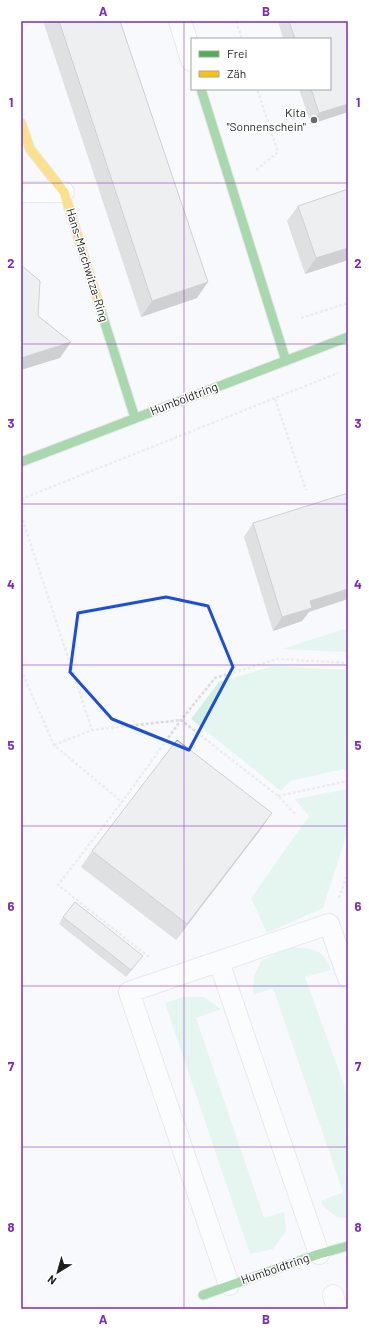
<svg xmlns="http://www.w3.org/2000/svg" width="369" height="1330" viewBox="0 0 369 1330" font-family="Barlow,sans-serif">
	<rect width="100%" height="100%" fill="#f7f9fc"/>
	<path fill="#cff0e3" d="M348 628V652L282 649Z
		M274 666 348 670V768L290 781 281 791 191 719 219 682Z
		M348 789V830L323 908 267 933 251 898 309 816 295 799Z
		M290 947C311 949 324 947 331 970L305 977 348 1096V1218L337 1217 323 1206 321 1201 343 1192 273 988 253 995 254 976 261 961Z
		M184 997H204L221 1009 196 1018 264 1218 284 1212 286 1231 273 1249 250 1254 165 1003Z"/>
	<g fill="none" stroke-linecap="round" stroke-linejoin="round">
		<defs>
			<path id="lane" d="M21 192H64
				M219 962 319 1254
				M229 1285 129 992 329 924 348 978
				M333 1295 337 1309"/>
			<path id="street" d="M180 21 192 60"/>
			<path id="fast" d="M201 89 286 361
				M101 311 135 418
				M21 462 348 337
				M203 1295 319 1254 348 1246"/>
			<path id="slow" d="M21 123 30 149 64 192 101 311"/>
		</defs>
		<use href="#lane" stroke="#d3d5d7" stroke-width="22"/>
		<use href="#street" stroke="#d3d5d7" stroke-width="24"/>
		<use href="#fast" stroke="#d3d5d7" stroke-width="11"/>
		<use href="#slow" stroke="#d3d5d7" stroke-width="11"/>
		<path stroke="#dbdbdc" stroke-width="2.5" stroke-dasharray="3 2" stroke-linecap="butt" d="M236 21 242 39
			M256 170 278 152 257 89
			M301 318 348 303
			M275 399 306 490
			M21 499 338 373
			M21 515 92 730
			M21 670 54 745 122 802
			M54 745 92 730 181 720 278 796 296 815
			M278 796 348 781
			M339 898 348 872
			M149 957 58 885 122 802 181 720 215 678 277 659 348 663"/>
		<use href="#lane" stroke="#fefeff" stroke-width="20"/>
		<use href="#street" stroke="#fefeff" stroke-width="22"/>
		<use href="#fast" stroke="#4caf50" stroke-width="9"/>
		<use href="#slow" stroke="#ffc107" stroke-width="9"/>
	</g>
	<path fill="#c2c2c4" d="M43 21H120L197 298 141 317Z
		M278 21H348V112L311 124 299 89H330V39H283Z
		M298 206 348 260 305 274 287 221Z
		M253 523 309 612 302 621 273 631 244 537Z
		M272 813 261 829 176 940 81 867 92 851Z
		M63 917 138 962 126 977 59 924Z"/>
	<path fill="#9e9ea0" d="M348 104V112L311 124 319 113Z
		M348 248V260L305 274 316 258Z
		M208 282 197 298 141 317 152 301Z
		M71 342 60 358 21 370V358Z
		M348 589V599L309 612 302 621 273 631 282 617 310 601Z
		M272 813 261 829 176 940 187 924Z
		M143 956 138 962 126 977 131 970Z"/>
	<path fill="#e1e2e4" stroke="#9e9ea0" d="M59 21H120L208 282 152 301Z
		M289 21H348V104L319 113 311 89H330V39H295Z
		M348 189V248L316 258 298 206Z
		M21 265 40 281 38 316 71 342 21 358Z
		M348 493V589L310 601 312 608 282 617 253 523Z
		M177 740 272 813 187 924 92 851Z
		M75 902 143 956 131 970 63 917Z"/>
	<path d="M0 0H369V1330H0ZM166 597 208 606 233 667 189 750 112 719 70 672 78 613Z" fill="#f7f9fc" fill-opacity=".55" fill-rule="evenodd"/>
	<path fill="none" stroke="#1d4ed8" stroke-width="3" stroke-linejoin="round" d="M166 597 208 606 233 667 189 750 112 719 70 672 78 613Z"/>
	<path fill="none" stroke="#7b2cbf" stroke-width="1" stroke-opacity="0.55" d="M184 21V1309M21 183H348M21 344H348M21 504H348M21 665H348M21 826H348M21 986H348M21 1147H348"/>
	<circle fill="#696b6c" stroke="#fff" stroke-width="1.5" cx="314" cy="120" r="4"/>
	<g text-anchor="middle" stroke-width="3" stroke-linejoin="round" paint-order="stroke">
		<g font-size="12" fill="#1d1e1f" stroke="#fff" text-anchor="end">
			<text x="306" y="117">Kita<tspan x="306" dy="14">"Sonnenschein"</tspan></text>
		</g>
		<g font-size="12" fill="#1d1e1f" stroke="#fff">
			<text transform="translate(87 265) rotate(73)" y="4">Hans-Marchwitza-Ring</text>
			<text transform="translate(184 399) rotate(-21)" y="4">Humboldtring</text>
			<text transform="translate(275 1269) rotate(-19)" y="4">Humboldtring</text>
		</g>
	</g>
	<rect width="369" height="1330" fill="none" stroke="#ffffff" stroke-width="44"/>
	<rect x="191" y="38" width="140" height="52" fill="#ffffff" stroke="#a5a5a5"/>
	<rect x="199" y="51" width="20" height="6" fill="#4caf50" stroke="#a5a5a5"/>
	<text x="227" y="58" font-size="12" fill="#1d1e1f">Frei</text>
	<rect x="199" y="71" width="20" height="6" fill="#ffc107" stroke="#a5a5a5"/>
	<text x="227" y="78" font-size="12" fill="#1d1e1f">Zäh</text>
	<g transform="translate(58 1272) rotate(217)" stroke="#ffffff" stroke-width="3" paint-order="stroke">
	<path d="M0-3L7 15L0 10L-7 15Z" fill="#1d1e1f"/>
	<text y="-6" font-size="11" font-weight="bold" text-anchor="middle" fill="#1d1e1f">N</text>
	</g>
	<rect x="22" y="22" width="325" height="1286" fill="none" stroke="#7b2cbf" stroke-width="1.5"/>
	<g font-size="13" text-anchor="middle" font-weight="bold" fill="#7b2cbf">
		<text x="103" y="16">A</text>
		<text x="266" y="16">B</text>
		<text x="11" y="107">1</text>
		<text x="358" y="107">1</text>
		<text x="11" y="268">2</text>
		<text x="358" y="268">2</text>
		<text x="11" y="428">3</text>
		<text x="358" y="428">3</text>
		<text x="11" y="589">4</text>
		<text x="358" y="589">4</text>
		<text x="11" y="750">5</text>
		<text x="358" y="750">5</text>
		<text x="11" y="911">6</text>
		<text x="358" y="911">6</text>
		<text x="11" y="1071">7</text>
		<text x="358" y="1071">7</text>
		<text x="11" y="1232">8</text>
		<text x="358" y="1232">8</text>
		<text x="103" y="1324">A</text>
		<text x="266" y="1324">B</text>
	</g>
</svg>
